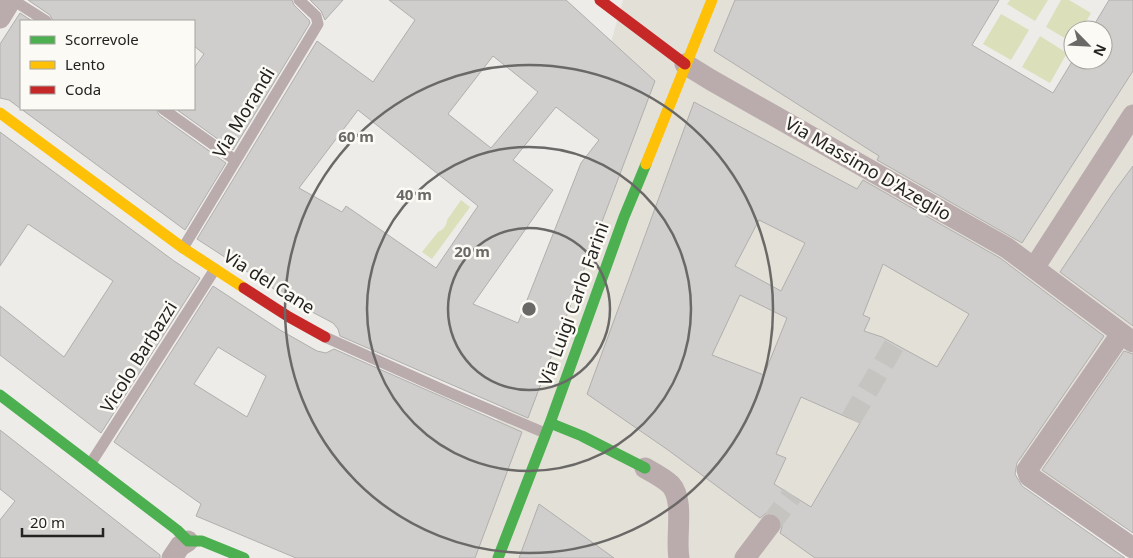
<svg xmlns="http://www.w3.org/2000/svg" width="1133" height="558" viewBox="0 0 1133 558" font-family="'Noto Sans',sans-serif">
	<rect width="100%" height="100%" fill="#edece9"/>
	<path fill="#e3e0d7" d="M623 0H826L1054 125 1133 59V532L1081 502 1002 448 880 558H442L606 145 603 70Z"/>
	<path fill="#dbdfba" d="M1010 0H1048L1035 21 1007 4Z
		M1061 0H1069L1091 13 1081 30H1073V43L1046 27Z
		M1001 14 1029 30 1011 60 983 44Z
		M1040 36 1067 53 1050 83 1022 67Z
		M461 200 470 207 432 259 422 252 438 232C443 230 447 225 447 220Z"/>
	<path fill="#cfcecc" stroke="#b0afae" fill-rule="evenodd" d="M28 0H292L294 5 309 20 310 23 233 150 176 109H194V68L204 54 194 46V21H53L50 15Z
		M310 0H343L325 20 321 11Z
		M389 0H566L655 81 528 418 340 336 338 329 333 323 297 304 197 239 317 41 373 82 415 20ZM493 56 538 92 491 148 448 114ZM556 107 599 140 581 163 518 323 473 304 553 190 513 160ZM358 110 478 206 436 268 346 206 342 212 299 188Z
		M735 0H999L972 45 1053 93 1073 60H1103V30H1091L1109 0H1133V71L1022 243 877 160 879 156 714 51Z
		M20 13 32 21H21V109H156L159 115 226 163 185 230 9 100 0 98V44Z
		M694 102 857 189 863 180 1000 258 1104 336 1017 463 1015 474 1022 486 1125 558H815L780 533 782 527V521L777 515 771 513H766L760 518 668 450 587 394ZM759 220 805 243 781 291 735 266ZM883 264 969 314 937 367 882 337 864 331 870 318 863 315ZM740 295 787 318 764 375 712 355ZM801 397 860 423 811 507 774 484 786 458 776 454Z
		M0 132 174 261 200 278 101 433 0 355V306L64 357 113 281 28 224 0 266Z
		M1133 166V326L1060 272 1113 193Z
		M213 286 280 330 317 351 326 353 334 349 522 432 475 558H296L196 516 201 504 114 442ZM218 347 266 376 247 417 194 384Z
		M1124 351 1133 354V533L1042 470Z
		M0 430 160 555V558H0V520L15 501 0 489Z
		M539 504 571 527 614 558H519Z"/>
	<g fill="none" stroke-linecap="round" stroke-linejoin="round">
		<path stroke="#c5c4c1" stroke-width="21" stroke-dasharray="21 11" stroke-linecap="butt" d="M851 419 895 344
			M770 525 792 495"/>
		<path stroke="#baabad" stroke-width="11" d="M13 0 46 21
			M163 109 235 160
			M183 248 318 24 316 16 299 0
			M325 337 448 392 545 433
			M91 463 215 269"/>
		<path stroke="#baabad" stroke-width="21" d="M0 18 11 0
			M685 64 711 80 1007 248 1133 342
			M1034 268 1133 115
			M1121 334 1027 470 1029 476 1133 548
			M645 468C654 473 664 478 671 485 685 501 675 537 679 558
			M172 558 180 546 188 541
			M745 558 770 525"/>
		<path stroke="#4caf50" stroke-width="11" d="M0 395 177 530 188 541H202L244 558
			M550 423 582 436 645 468
			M498 558 550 423 624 217 646 164"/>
		<path stroke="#ffc107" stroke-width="11" d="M0 113 183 248 244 288
			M646 164 712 0"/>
		<path stroke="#c62828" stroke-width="11" d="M600 0 685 64
			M244 288 289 317 325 337"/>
	</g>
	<g fill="none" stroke="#6a6967" stroke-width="2.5">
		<circle cx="529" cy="309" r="81"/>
		<circle cx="529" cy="309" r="162"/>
		<circle cx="529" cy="309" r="244"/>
	</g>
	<g text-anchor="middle" stroke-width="5" stroke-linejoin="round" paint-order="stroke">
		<g font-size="18" fill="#242321" stroke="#fcfaf4">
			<text transform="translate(244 113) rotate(-59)" y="6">Via Morandi</text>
			<text transform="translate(868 169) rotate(30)" y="6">Via Massimo D'Azeglio</text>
			<text transform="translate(269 282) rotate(32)" y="6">Via del Cane</text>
			<text transform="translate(574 304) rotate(-70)" y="6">Via Luigi Carlo Farini</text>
			<text transform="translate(139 357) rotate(-58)" y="6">Vicolo Barbazzi</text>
		</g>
	</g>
	<circle cx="529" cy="309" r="8" fill="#6a6967" stroke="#fcfaf4" stroke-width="2.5"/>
	<g font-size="15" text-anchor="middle" font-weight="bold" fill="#6a6967" stroke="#fcfaf4" stroke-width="5" stroke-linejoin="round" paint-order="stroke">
		<text x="356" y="142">60 m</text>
		<text x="414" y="200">40 m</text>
		<text x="472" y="257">20 m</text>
	</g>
	<rect x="20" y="20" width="175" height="90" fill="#fcfaf4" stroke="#a6a4a0"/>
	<rect x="30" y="36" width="25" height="8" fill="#4caf50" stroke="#a6a4a0"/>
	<text x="65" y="45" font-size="15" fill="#242321">Scorrevole</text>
	<rect x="30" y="61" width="25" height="8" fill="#ffc107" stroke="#a6a4a0"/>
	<text x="65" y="70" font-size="15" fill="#242321">Lento</text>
	<rect x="30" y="86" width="25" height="8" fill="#c62828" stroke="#a6a4a0"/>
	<text x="65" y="95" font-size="15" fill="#242321">Coda</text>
	<g transform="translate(1088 45) rotate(114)"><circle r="24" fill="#fcfaf4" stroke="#a6a4a0"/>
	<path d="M0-4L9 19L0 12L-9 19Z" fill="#6a6967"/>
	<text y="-8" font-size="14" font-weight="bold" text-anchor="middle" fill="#242321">N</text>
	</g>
	<path d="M22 528v8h81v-8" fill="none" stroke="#242321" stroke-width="2.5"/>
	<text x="30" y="528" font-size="15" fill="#242321" stroke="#fcfaf4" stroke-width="4" paint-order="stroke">20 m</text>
</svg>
